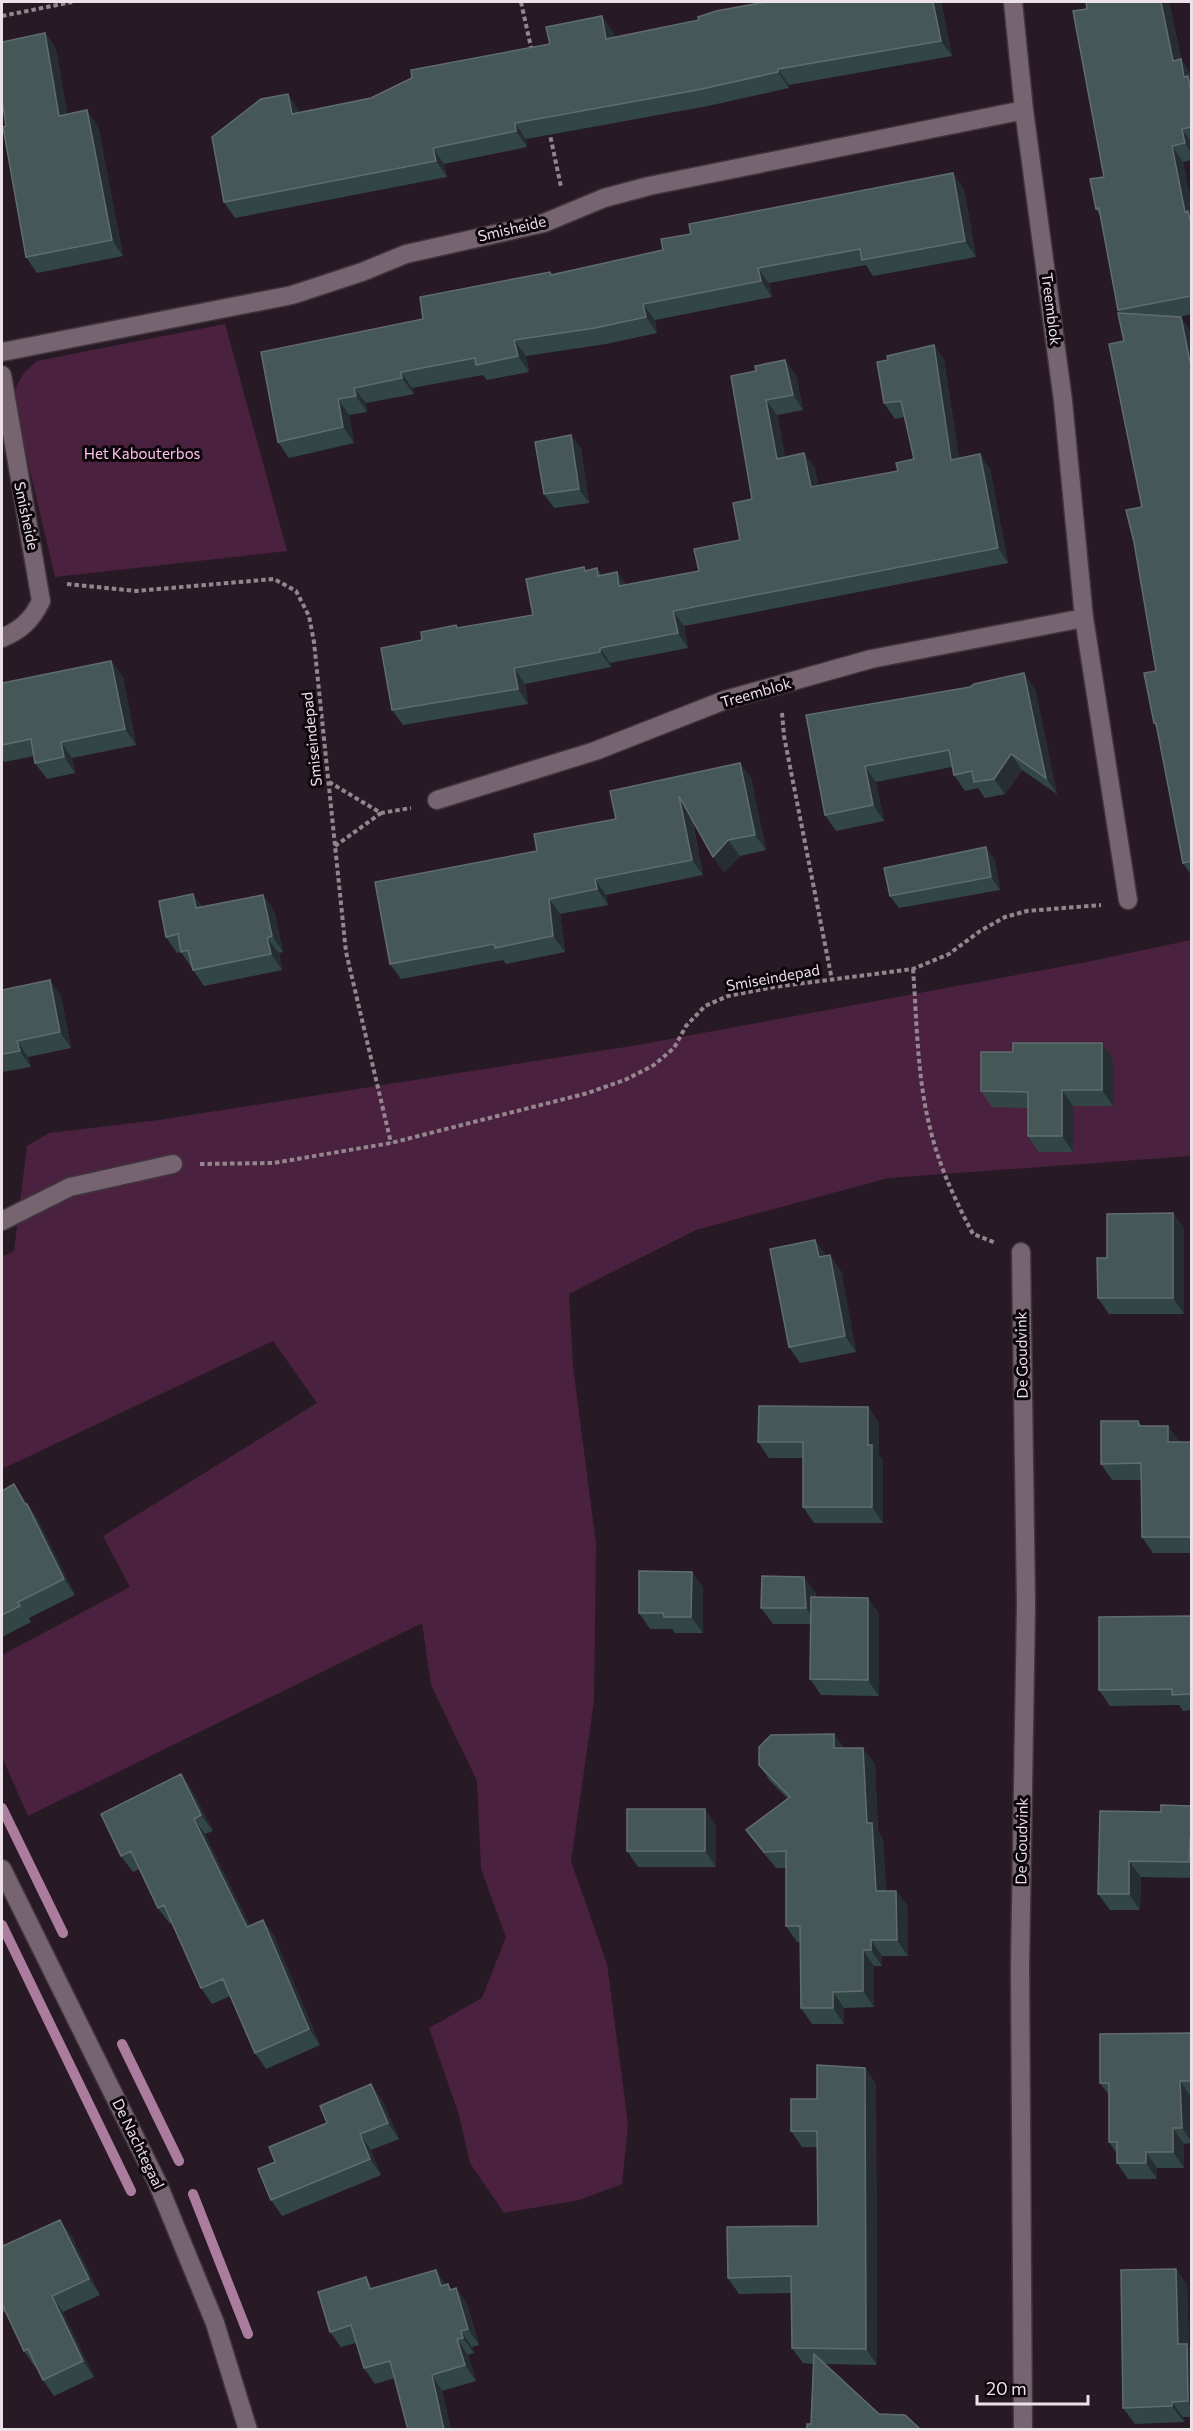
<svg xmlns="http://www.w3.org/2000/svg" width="1193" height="2431" viewBox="0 0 1193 2431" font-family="Commissioner,sans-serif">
	<rect width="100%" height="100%" fill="#281a24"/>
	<path fill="#4a223f" d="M225 324 287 551 55 577 13 399C17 381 23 372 37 361Z
		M1191 940V1156L888 1178 696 1230 569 1294 573 1367 596 1544 594 1701 571 1861 607 1964 628 2124 622 2184 579 2200 504 2213 470 2163 459 2115 429 2028 482 1998 506 1937 481 1869 477 1781 431 1685 422 1623 28 1816 2 1757V1655L130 1587 103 1536 317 1403 273 1341 2 1469V1257L14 1251 27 1146 49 1133 159 1120 638 1045 1087 962Z"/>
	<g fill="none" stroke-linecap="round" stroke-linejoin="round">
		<path stroke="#ac7c9e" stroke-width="10" d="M2 1808 63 1933
			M2 1925 131 2191
			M122 2044 179 2161
			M193 2194 248 2334"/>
		<defs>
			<path id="street" d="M1013 2 1024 110 1063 401 1084 618 1128 900
				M2 352 292 295 362 272 406 254 544 223 604 198 649 186 1024 110
				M2 375 41 601C32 620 21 630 2 638
				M437 800 595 751 725 700 871 659 1084 618
				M2 1221 70 1187 173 1164
				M1021 1252 1026 1605 1020 1968 1023 2430
				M2 1869 157 2182 215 2323 248 2430"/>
		</defs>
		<use href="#street" stroke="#41353d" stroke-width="21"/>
		<path stroke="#93868f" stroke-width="4" stroke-dasharray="4.5 3" stroke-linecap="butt" d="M521 2 532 52
			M2 16 72 2
			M549 130 561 187
			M67 584 136 591 274 579 296 591 309 616 314 642 346 952 391 1143
			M782 713 784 736 832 980
			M329 782 381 813 411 808
			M335 846 381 813
			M913 969C917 1022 917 1077 930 1128 939 1166 955 1200 973 1234L996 1243
			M200 1164 273 1163 391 1143 588 1093 627 1079 654 1065 674 1048 686 1026 705 1006 728 996 774 987 913 969 949 954 980 931 1005 917 1027 911 1101 905"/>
		<use href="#street" stroke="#766470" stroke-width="18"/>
	</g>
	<path fill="#324745" d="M941 2 952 56 789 85V88L708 106 526 139 527 147 444 164 447 177 235 218 224 202 299 110V112L371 98 613 32 614 37Z
		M1086 2H1169L1181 59 1191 75V160L1183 162 1191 203V314L1180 317 1191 332V875L1183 863 1157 728 1154 723 1156 671 1142 507 1124 341 1120 313 1118 310 1100 216 1096 209 1104 177Z
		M45 33 56 49 67 114 98 126 123 256 37 273 26 257 6 126Z
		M964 189 976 257 873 276 866 265 769 283 772 297 655 320 657 333 606 344 526 356 529 372 487 380 483 375 412 388 414 394 366 403 367 412 349 415 354 443 289 458 278 442 423 319 550 272 552 274Z
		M934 345 944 360 959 458 980 454 990 469 1008 563 684 626 688 648 610 663 611 667 525 684 528 704 403 725 392 710 422 640 456 625 458 628 533 615 587 570 597 568 601 575 617 572 626 585 699 571 740 540 752 499 731 376 796 375 803 410 777 415 785 457 815 468 818 486 898 471 914 459 904 417 895 419 884 403 888 360Z
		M571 435 581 449 589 503 554 508 544 494Z
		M111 661 123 677 136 745 72 758 75 773 47 779 35 763 34 756 4 762 2 758V683Z
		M1035 689 1057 794 1022 770 1005 794 985 798 978 788 965 791 954 775 952 767 876 782 884 821 836 831 825 815 806 715Z
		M740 763 751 778 766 850 740 856 724 872 713 857 692 818 703 875 606 895 608 905 560 914 565 952 506 964 503 960 401 979 390 964 537 851 616 819Z
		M995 860 1000 890 899 908 890 896Z
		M193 894 202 907 263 895 274 911 283 952 279 953 282 970 204 986 181 952 177 953 166 937Z
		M2 990 61 996 71 1048 28 1057 31 1067 2 1072Z
		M1102 1043 1113 1059V1106H1073V1152H1039L1028 1136V1108L992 1107 981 1091 1013 1052Z
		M1173 1213 1184 1229V1314H1109L1098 1298 1107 1258Z
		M841 1271 856 1352 800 1363 789 1347Z
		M868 1407 879 1423V1455L883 1461V1523H814L803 1507V1458H769L758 1442Z
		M1138 1421 1142 1426H1168L1179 1442H1191V1553H1153L1142 1537 1141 1480H1112L1101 1464Z
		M14 1484 38 1520 75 1595 29 1618 31 1622 2 1637V1572Z
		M692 1572 703 1588V1633H675L672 1629H650L639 1613Z
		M816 1593V1597L868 1598 879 1614V1696L821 1695 810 1679 811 1624H773L761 1608Z
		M1191 1616V1710L1183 1711 1179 1705 1110 1706 1099 1690Z
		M834 1734 844 1748 875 1764 878 1831 883 1839 886 1891H896L908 1907V1956H882V1966H874V2007L844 2008V2024H812L801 2008 800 1942H797L786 1926V1868H776L758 1846 746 1830 788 1799 770 1781 759 1765Z
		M192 1790 213 1831 205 1834 250 1926 263 1920 274 1936 320 2045 266 2069 255 2053 230 1996 212 2004 201 1988 172 1922 170 1924 158 1908 139 1869 133 1872 121 1856Z
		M1191 1806V1878L1141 1877 1140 1910H1110L1098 1894 1161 1812Z
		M716 1825V1867H638L627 1851Z
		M1191 2034V2143L1184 2144V2168H1157V2179H1128L1117 2163V2154L1109 2142V2095L1100 2083Z
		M865 2068 876 2084 877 2365 825 2364 811 2424 813 2364 803 2363 792 2348V2293L739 2294 728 2278 818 2226 817 2147H802L791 2131 817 2099Z
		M382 2100 399 2139 371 2150 381 2175 282 2216 271 2200 275 2162Z
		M71 2235 100 2295 63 2312 94 2377 54 2396 43 2380 36 2366 35 2367 24 2351 5 2312 2 2313V2238L5 2245Z
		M1176 2269 1187 2285 1189 2347 1191 2351V2417H1183L1184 2422 1135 2424 1123 2408Z
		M448 2284 452 2290 456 2288 467 2304 479 2345 472 2347 474 2353 468 2355 476 2381 442 2391 451 2430H408L395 2378 375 2384 364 2368 356 2343 341 2347 330 2332 374 2287Z"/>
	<path fill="#262e31" d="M933 2H941L952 56 941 41Z
		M1161 2H1169L1183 71 1181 59 1191 75V94L1173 61Z
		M602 16 613 32 617 54 606 39Z
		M45 33 56 49 70 132 59 116Z
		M778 69 789 85V88L778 72Z
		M288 94 299 110 303 129 292 114Z
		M87 110 98 126 123 256 112 240Z
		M515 123 526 139 527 147 516 131Z
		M1182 129 1191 142V153L1185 143Z
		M1172 146 1183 162 1191 203V225L1185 212Z
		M433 148 444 164 447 177 436 161Z
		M953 173 964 189 976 257 965 241Z
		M758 268 769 283 772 297 761 281Z
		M643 304 655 320 657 333 646 317Z
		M1181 317 1191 332V367Z
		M514 340 526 356 529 372 518 356Z
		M934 345 944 360 962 475 951 460Z
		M785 360 796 375 803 410 793 395Z
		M401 372 412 388 414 394 402 378Z
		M354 388 366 403 367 412 356 396Z
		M338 399 349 415 354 443 343 427Z
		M766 400 777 415 788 474 777 459Z
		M571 435 581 449 589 503 579 489Z
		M804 453 815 468 822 502 811 487Z
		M980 454 990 469 1008 563 998 548Z
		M617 572 627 587 619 586Z
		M673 611 684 626 688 648 678 633Z
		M600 648 610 663 611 667 600 652Z
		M111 661 123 677 136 745 125 729Z
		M514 668 525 684 528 704 518 689Z
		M1024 673 1035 689 1057 794 1046 778Z
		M61 742 72 758 75 773 64 757Z
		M1011 754 1022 770 1005 794 994 779Z
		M740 763 751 778 766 850 755 835Z
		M865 766 876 782 884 821 873 805Z
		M679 796 690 812 703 875 692 860Z
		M728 840 740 856 724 872 713 857Z
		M986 847 995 860 1000 890 991 877Z
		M595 879 606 895 608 905 597 889Z
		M193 894 205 910 196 908Z
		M263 895 274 911 283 952 272 936Z
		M549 899 560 914 565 952 553 936Z
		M267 938 279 953 282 970 271 954Z
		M50 980 61 996 71 1048 60 1032Z
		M17 1041 28 1057 31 1067 20 1051Z
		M1102 1043 1113 1059V1106L1102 1090Z
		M1062 1090 1073 1106V1152L1062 1136Z
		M1173 1213 1184 1229V1314L1173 1298Z
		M815 1240 827 1256 819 1257Z
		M830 1255 841 1271 856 1352 845 1336Z
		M868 1407 879 1423V1455L883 1461V1523L872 1507 868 1445Z
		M1168 1426 1179 1442H1168Z
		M14 1484 38 1520 75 1595 64 1579Z
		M692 1572 703 1588V1633L691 1617Z
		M804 1577 816 1593 817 1624 806 1608Z
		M868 1598 879 1614V1696L868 1680Z
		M834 1734 845 1750 834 1748Z
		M863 1748 875 1764 878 1832 883 1839 888 1907 876 1891 867 1823Z
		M181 1774 192 1790 213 1831 201 1815Z
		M705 1809 716 1825V1867L705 1851Z
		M194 1819 205 1834 258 1943 247 1927Z
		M1190 1838 1191 1840V1866L1189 1862Z
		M1129 1861 1141 1877 1140 1910 1129 1894Z
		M896 1891 908 1907V1956L897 1940Z
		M263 1920 274 1936 320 2045 309 2029Z
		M871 1940 882 1956V1966L871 1950Z
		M863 1950 874 1966V2007L863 1991Z
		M833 1992 844 2008V2024L833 2008Z
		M865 2068 876 2084 877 2365 866 2349Z
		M1180 2081 1191 2097V2141L1182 2128Z
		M371 2084 382 2100 399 2139 388 2123Z
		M1173 2128 1184 2144V2168L1173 2152Z
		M360 2134 371 2150 381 2175 370 2159Z
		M1146 2152 1157 2168V2179L1146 2163Z
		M60 2220 71 2235 100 2295 89 2279Z
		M2 2238 14 2262 2 2244Z
		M1176 2269 1187 2285 1189 2347 1191 2351V2407L1188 2401 1178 2344Z
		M436 2270 447 2286H441Z
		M366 2277 377 2293 370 2289Z
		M456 2288 467 2304 479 2345 468 2329Z
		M52 2296 63 2312 94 2377 83 2361Z
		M461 2331 472 2347 474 2353 463 2338Z
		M457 2339 468 2355 476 2381 465 2365Z
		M432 2375 442 2391 451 2430H444Z
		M1172 2402 1183 2417 1184 2422 1172 2406Z"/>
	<path fill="#465757" stroke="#606d6e" stroke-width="1.5" d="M766 2H933L941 41 778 69V72L697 90 515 123 516 131 433 148 436 161 224 202 212 137 261 99 288 94 292 114 371 98 412 78 411 70 550 44 546 27 602 16 606 39 699 20 698 17 716 11Z
		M1086 2H1161L1173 61 1181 59 1184 77 1188 76 1191 94V127L1182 129 1185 143 1172 146 1185 212 1188 211 1191 225V296L1118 310 1099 208 1096 209 1090 179 1104 177 1073 11 1087 9Z
		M45 33 59 116 87 110 112 240 26 257 3 127 6 126 2 99V42Z
		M953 173 965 241 862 260 860 249 758 268 761 281 643 304 646 317 595 328 514 340 518 356 476 365 475 358 401 372 402 378 354 388 356 396 338 399 343 427 278 442 261 352 423 319 420 297 550 272 551 275 663 250 661 239 691 234 689 224Z
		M1118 313 1181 317 1191 367V861L1183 863 1156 723H1154L1144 673 1156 671 1134 542 1126 510 1142 507 1109 344 1124 341Z
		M934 345 951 460 980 454 998 548 673 611 678 633 600 648V652L514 668 518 689 392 710 381 648 422 640 421 632 456 625 457 628 533 615 526 579 584 567 585 571 597 568 598 576 617 572 619 586 699 571 694 549 740 540 733 503 752 499 731 376 756 371 755 366 785 360 793 395 766 400 777 459 804 453 811 487 898 471 896 463 914 459 901 401 884 403 877 362 888 360 887 356Z
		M571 435 579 489 544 494 535 442Z
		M111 661 125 729 61 742 64 757 35 763 31 739 2 745V683Z
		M1024 673 1046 778 1011 754 994 779 974 782 972 771 954 775 949 750 865 766 873 805 825 815 806 715 970 687 974 684Z
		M740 763 755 835 728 840 713 857 679 796 692 860 595 879 597 889 549 899 553 936 495 948 494 944 390 964 375 882 537 851 534 834 616 819 610 791Z
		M986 847 991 877 890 896 884 868Z
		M193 894 196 908 263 895 272 936 267 938 271 954 193 970 188 950 181 952 178 934 166 937 159 901Z
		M50 980 60 1032 17 1041 20 1051 2 1054V990Z
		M1013 1043H1102V1090H1062V1136H1028V1092L981 1091V1052H1013Z
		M1173 1213V1298H1098L1097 1258H1107V1214Z
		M815 1240 819 1257 830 1255 845 1336 789 1347 770 1249Z
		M759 1406 868 1407V1445H872V1507H803V1442H758Z
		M1101 1421H1138L1139 1426H1168V1442H1191V1537H1142L1141 1463 1101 1464Z
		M14 1484 25 1504H27L64 1579 18 1602 20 1606 2 1615V1491Z
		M639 1571 692 1572 691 1617H664L663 1613H639Z
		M762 1576 804 1577 806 1608H761Z
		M811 1597 868 1598V1680L810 1679Z
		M1191 1616V1694L1172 1695V1689L1099 1690V1617Z
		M834 1734V1748H863L867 1823H872L876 1891H896L897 1940H871V1950H863V1991L833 1992V2008H801L800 1926H786V1851L764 1852 746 1830 790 1797 759 1765V1747L771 1735Z
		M181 1774 201 1815 194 1819 247 1927 263 1920 309 2029 255 2053 223 1979 201 1988 164 1905 158 1908 131 1851 121 1856 101 1814Z
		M1161 1805 1191 1806V1838H1190L1189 1862 1129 1861V1894H1098L1100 1811 1161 1812Z
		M627 1809H705V1851H627Z
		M1191 2033V2081H1180L1182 2128H1173V2152H1146V2163H1117V2142H1109V2083H1100V2034Z
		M817 2065 865 2068 866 2349 792 2348 791 2276 728 2278 727 2227 818 2226 817 2131H791V2099H817Z
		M371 2084 388 2123 360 2134 370 2159 271 2200 258 2169 275 2162 269 2147 327 2123 320 2106Z
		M60 2220 89 2279 52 2296 83 2361 43 2380 28 2349 24 2351 2 2304V2244L3 2246Z
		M1176 2269 1178 2344H1187L1188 2401 1172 2402V2406L1123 2408 1121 2270Z
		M436 2270 441 2286 448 2284 450 2290 456 2288 468 2329 461 2331 463 2338 457 2339 465 2365 432 2375 444 2430H408L390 2361 364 2368 351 2325 330 2332 318 2292 366 2277 370 2289Z
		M814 2354 879 2414 905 2415 921 2430H807V2424H811Z"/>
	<g text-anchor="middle" stroke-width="6" stroke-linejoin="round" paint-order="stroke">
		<g font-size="15" fill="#ece1e8" stroke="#0d070b">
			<text transform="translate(512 229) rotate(-13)" y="5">Smisheide</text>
			<text transform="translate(1051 309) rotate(83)" y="5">Treemblok</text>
			<text transform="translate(26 516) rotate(78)" y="5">Smisheide</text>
			<text transform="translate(756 693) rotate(-16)" y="5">Treemblok</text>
			<text transform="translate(312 739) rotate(-96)" y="5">Smiseindepad</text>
			<text transform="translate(773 978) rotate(-10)" y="5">Smiseindepad</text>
			<text transform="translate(1022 1355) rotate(-91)" y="5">De Goudvink</text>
			<text transform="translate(1022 1841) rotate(-89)" y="5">De Goudvink</text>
			<text transform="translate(138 2144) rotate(64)" y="5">De Nachtegaal</text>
		</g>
		<g font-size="15" fill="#fcc3ea" stroke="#0d070b">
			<text x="142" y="459">Het Kabouterbos</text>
		</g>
	</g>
	<rect width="1193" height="2431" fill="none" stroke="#ece1e8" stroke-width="6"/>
	<path d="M977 2395v9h111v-9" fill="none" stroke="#ece1e8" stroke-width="3"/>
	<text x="986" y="2395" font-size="18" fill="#ece1e8" stroke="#0d070b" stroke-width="4.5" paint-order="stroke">20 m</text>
</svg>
